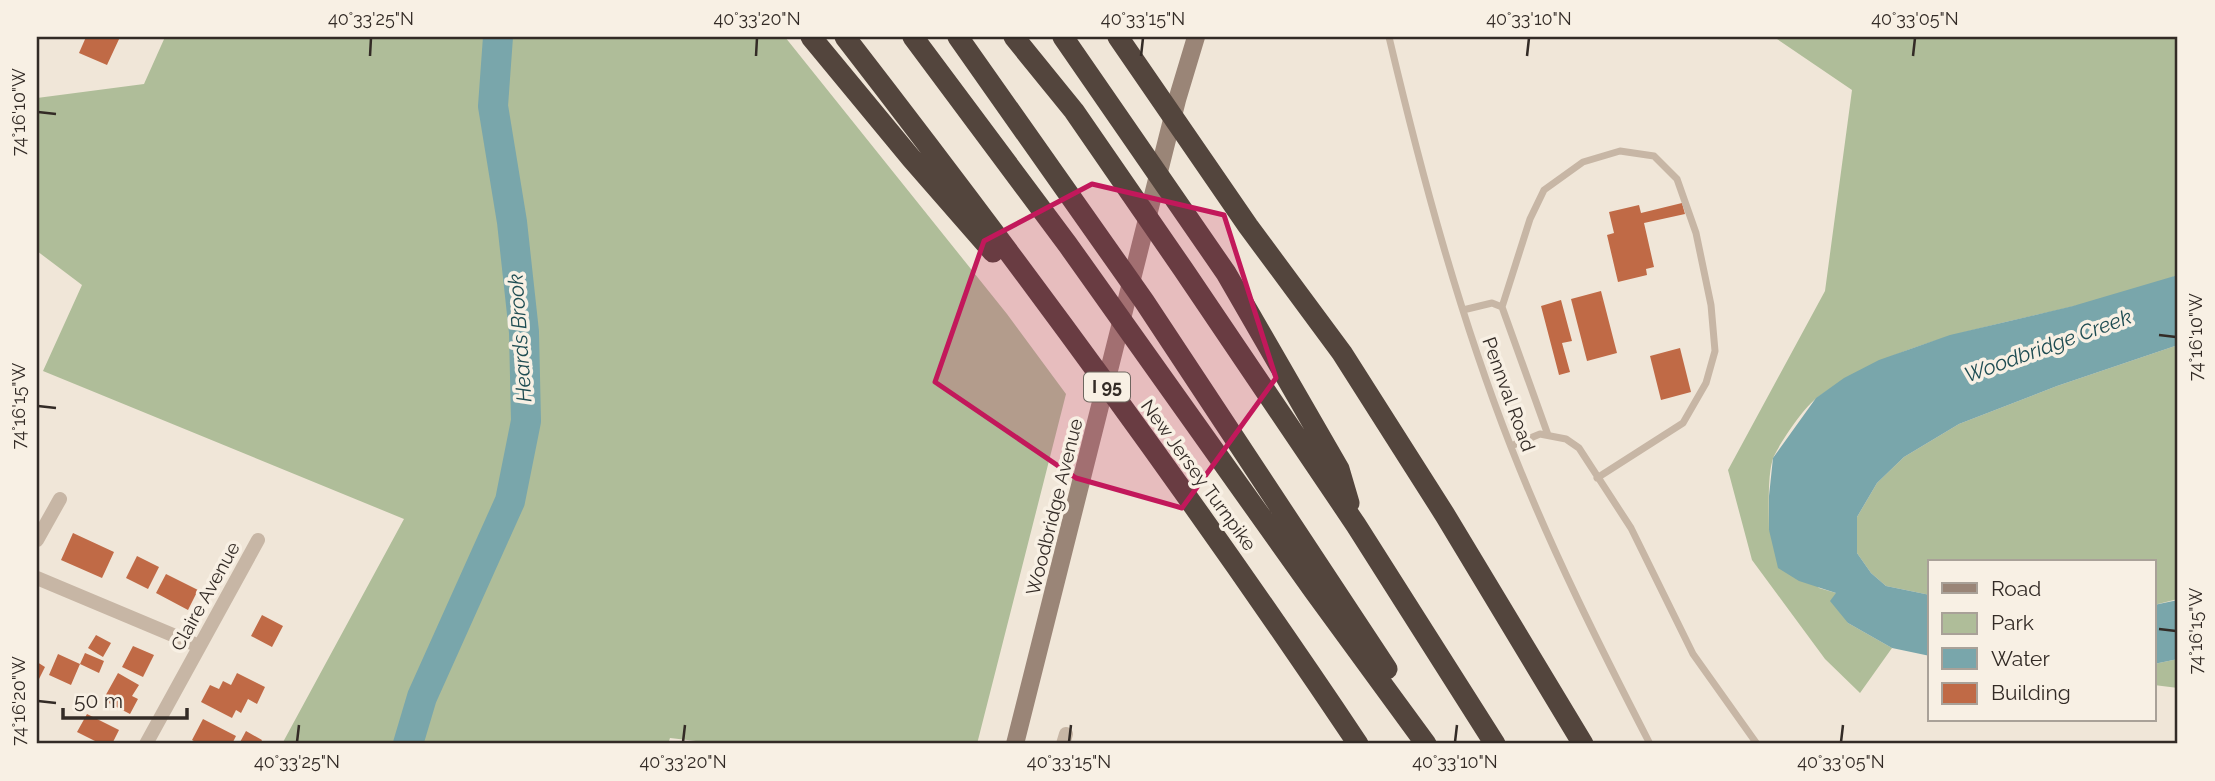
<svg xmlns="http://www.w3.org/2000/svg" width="2215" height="781" viewBox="0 0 2215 781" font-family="Raleway,sans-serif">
	<rect width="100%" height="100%" fill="#f0e6d8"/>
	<path fill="#afbd99" d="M165 37H785L1007 314 1066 394 977 744H722L670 738 668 744H282L404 519 43 371 82 285 37 251V98L144 84Z
		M1774 37H2178V275C2061 322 1923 320 1818 397 1804 407 1782 440 1774 456 1767 471 1769 512 1769 530L1819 588 1836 593 1848 623 1892 648 1860 693 1825 659 1752 560 1728 470 1825 291 1852 90Z
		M2178 345V599L2154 605V562H1930V595L1886 586 1871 573 1857 553V517L1877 483 1904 457 1959 424 2057 386Z
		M2178 659V688L2154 685V664Z"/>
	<path fill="#79a6ab" d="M2178 275V345L2057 386 1959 424 1904 457 1877 483 1857 517V553L1871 573 1886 586 1930 595V656L1892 648 1848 623 1830 601 1836 593 1799 581 1778 568 1769 530V496L1773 458 1816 398 1844 378 1879 360 1950 335 2073 306Z
		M2178 600V659L2154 664V605Z"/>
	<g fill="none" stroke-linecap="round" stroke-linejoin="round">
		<path stroke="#79a6ab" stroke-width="30" d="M408 744 422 697 510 501 526 421 524 332 512 222 493 106 498 37"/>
	</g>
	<path fill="#c06a46" d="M86 37H120L107 65 79 53Z
		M1682 203 1685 214 1644 223 1654 267 1646 269 1647 275 1618 282 1607 235 1614 233 1609 212 1639 205 1641 213Z
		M1601 291 1617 353 1587 361 1571 299Z
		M1561 300 1572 341 1562 343 1570 372 1559 375 1541 306Z
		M1680 348 1691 392 1661 400 1650 356Z
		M73 533 114 552 102 578 61 560Z
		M137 556 159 567 148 589 126 578Z
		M166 574 198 590 188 610 156 593Z
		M262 615 283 626 272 647 251 636Z
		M96 635 111 643 103 657 88 648Z
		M133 646 154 655 143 677 122 667Z
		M85 653 104 661 99 673 80 664 71 685 49 675 58 654 80 664Z
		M37 662 45 667 37 683Z
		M118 673 139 685 132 696 138 699 130 714 103 700Z
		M237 673 265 687 257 704 248 699 241 713 236 710 232 718 201 702 210 685 219 689 223 681 231 685Z
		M87 714 119 730 112 744H101L77 732Z
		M203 719 236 736 232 744H199L192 740Z
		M246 731 262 740 260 744H239Z"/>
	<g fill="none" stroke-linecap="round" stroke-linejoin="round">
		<path stroke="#c7b6a5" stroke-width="7" d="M1389 37C1422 176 1459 314 1511 447 1551 549 1600 647 1650 744
			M1502 307 1530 219 1544 190 1583 162 1620 151 1654 156 1677 179 1696 233 1711 305 1715 351 1706 383 1683 423 1597 478
			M1463 310 1492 303 1502 307 1548 435
			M1511 446 1540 434 1566 439 1579 448 1631 528 1693 654 1757 744"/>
		<path stroke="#c7b6a5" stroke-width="14" d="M37 540 60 499
			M37 578 199 646
			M146 744 258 540
			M1063 744 1066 734"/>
		<path stroke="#9a8577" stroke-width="18" d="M1015 744 1177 100 1196 37"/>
		<path stroke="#53453d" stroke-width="21" d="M811 37 911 158 993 252
			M845 37C1023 267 1196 502 1358 744
			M913 37 1068 245 1314 591 1426 744
			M958 37 1144 301 1387 669
			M1014 37 1074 111 1183 269 1356 525 1495 744
			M1063 37 1226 273 1339 469 1349 503
			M1118 37 1248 226 1342 353 1445 515 1583 744"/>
	</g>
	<path fill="#c2185b" fill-opacity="0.2" stroke="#c2185b" stroke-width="5" stroke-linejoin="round" d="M1092 184 1224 215 1276 378 1182 508 1076 478 935 382 984 241Z"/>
	<path fill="none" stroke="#332b26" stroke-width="2.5" d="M370 56 371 38M756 56 757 38M1141 56 1143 38M1527 56 1529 38M1913 56 1915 38M38 112 56 114M2159 335 2176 337M38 406 56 408M2159 629 2176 631M38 701 56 703M297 742 299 725M683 742 685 725M1069 742 1071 725M1455 742 1457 725M1841 742 1843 725"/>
	<g text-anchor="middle" stroke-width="7" stroke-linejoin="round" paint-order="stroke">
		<rect fill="#f8f0e4" stroke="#6e665f" stroke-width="2" x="1084" y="372.5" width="46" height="29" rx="5"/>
		<g font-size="18" font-weight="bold" fill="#332b26">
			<text x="1107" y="393">I 95</text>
		</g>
		<g font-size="19" fill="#332b26" stroke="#f8f0e4">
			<text transform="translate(1509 394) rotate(70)" y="7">Pennval Road</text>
			<text transform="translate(1199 475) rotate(54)" y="7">New Jersey Turnpike</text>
			<text transform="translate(1054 507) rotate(-76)" y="7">Woodbridge Avenue</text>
			<text transform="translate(205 596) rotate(-61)" y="7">Claire Avenue</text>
		</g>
		<g font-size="21" font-style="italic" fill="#1e4c52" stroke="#f8f0e4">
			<text transform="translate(520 338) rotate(-94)" y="7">Heards Brook</text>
			<text transform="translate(2048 346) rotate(-20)" y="7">Woodbridge Creek</text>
		</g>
	</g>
	<rect width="2215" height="781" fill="none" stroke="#f8f0e4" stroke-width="77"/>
	<rect x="1928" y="560" width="228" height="161" fill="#f8f0e4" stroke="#a9a198" stroke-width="2"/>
	<rect x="1942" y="583" width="35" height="10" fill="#9a8577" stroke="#a9a198" stroke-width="2"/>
	<text x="1991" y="596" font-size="21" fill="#332b26">Road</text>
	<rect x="1942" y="613" width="35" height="21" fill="#afbd99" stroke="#a9a198" stroke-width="2"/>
	<text x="1991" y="630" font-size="21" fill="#332b26">Park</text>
	<rect x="1942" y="648" width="35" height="21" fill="#79a6ab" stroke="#a9a198" stroke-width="2"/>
	<text x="1991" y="666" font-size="21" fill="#332b26">Water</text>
	<rect x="1942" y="683" width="35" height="21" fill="#c06a46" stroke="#a9a198" stroke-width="2"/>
	<text x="1991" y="700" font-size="21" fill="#332b26">Building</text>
	<path d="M63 708v10h124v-10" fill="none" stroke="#332b26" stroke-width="3.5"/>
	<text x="74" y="708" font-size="21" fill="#332b26" stroke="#f8f0e4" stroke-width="5" paint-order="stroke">50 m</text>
	<rect x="38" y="38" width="2138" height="704" fill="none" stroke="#332b26" stroke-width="2.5"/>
	<g font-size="18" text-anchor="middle" fill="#332b26">
		<text x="371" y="25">40°33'25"N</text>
		<text x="757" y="25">40°33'20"N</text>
		<text x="1143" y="25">40°33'15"N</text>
		<text x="1529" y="25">40°33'10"N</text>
		<text x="1915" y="25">40°33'05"N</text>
		<text transform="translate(19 112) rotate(-90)" y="6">74°16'10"W</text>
		<text transform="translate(2196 337) rotate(-90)" y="6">74°16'10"W</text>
		<text transform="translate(19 406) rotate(-90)" y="6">74°16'15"W</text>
		<text transform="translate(2196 631) rotate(-90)" y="6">74°16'15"W</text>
		<text transform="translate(19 701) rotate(-90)" y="6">74°16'20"W</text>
		<text x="297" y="768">40°33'25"N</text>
		<text x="683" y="768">40°33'20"N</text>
		<text x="1069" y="768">40°33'15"N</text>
		<text x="1455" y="768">40°33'10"N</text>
		<text x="1841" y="768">40°33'05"N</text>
	</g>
</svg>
